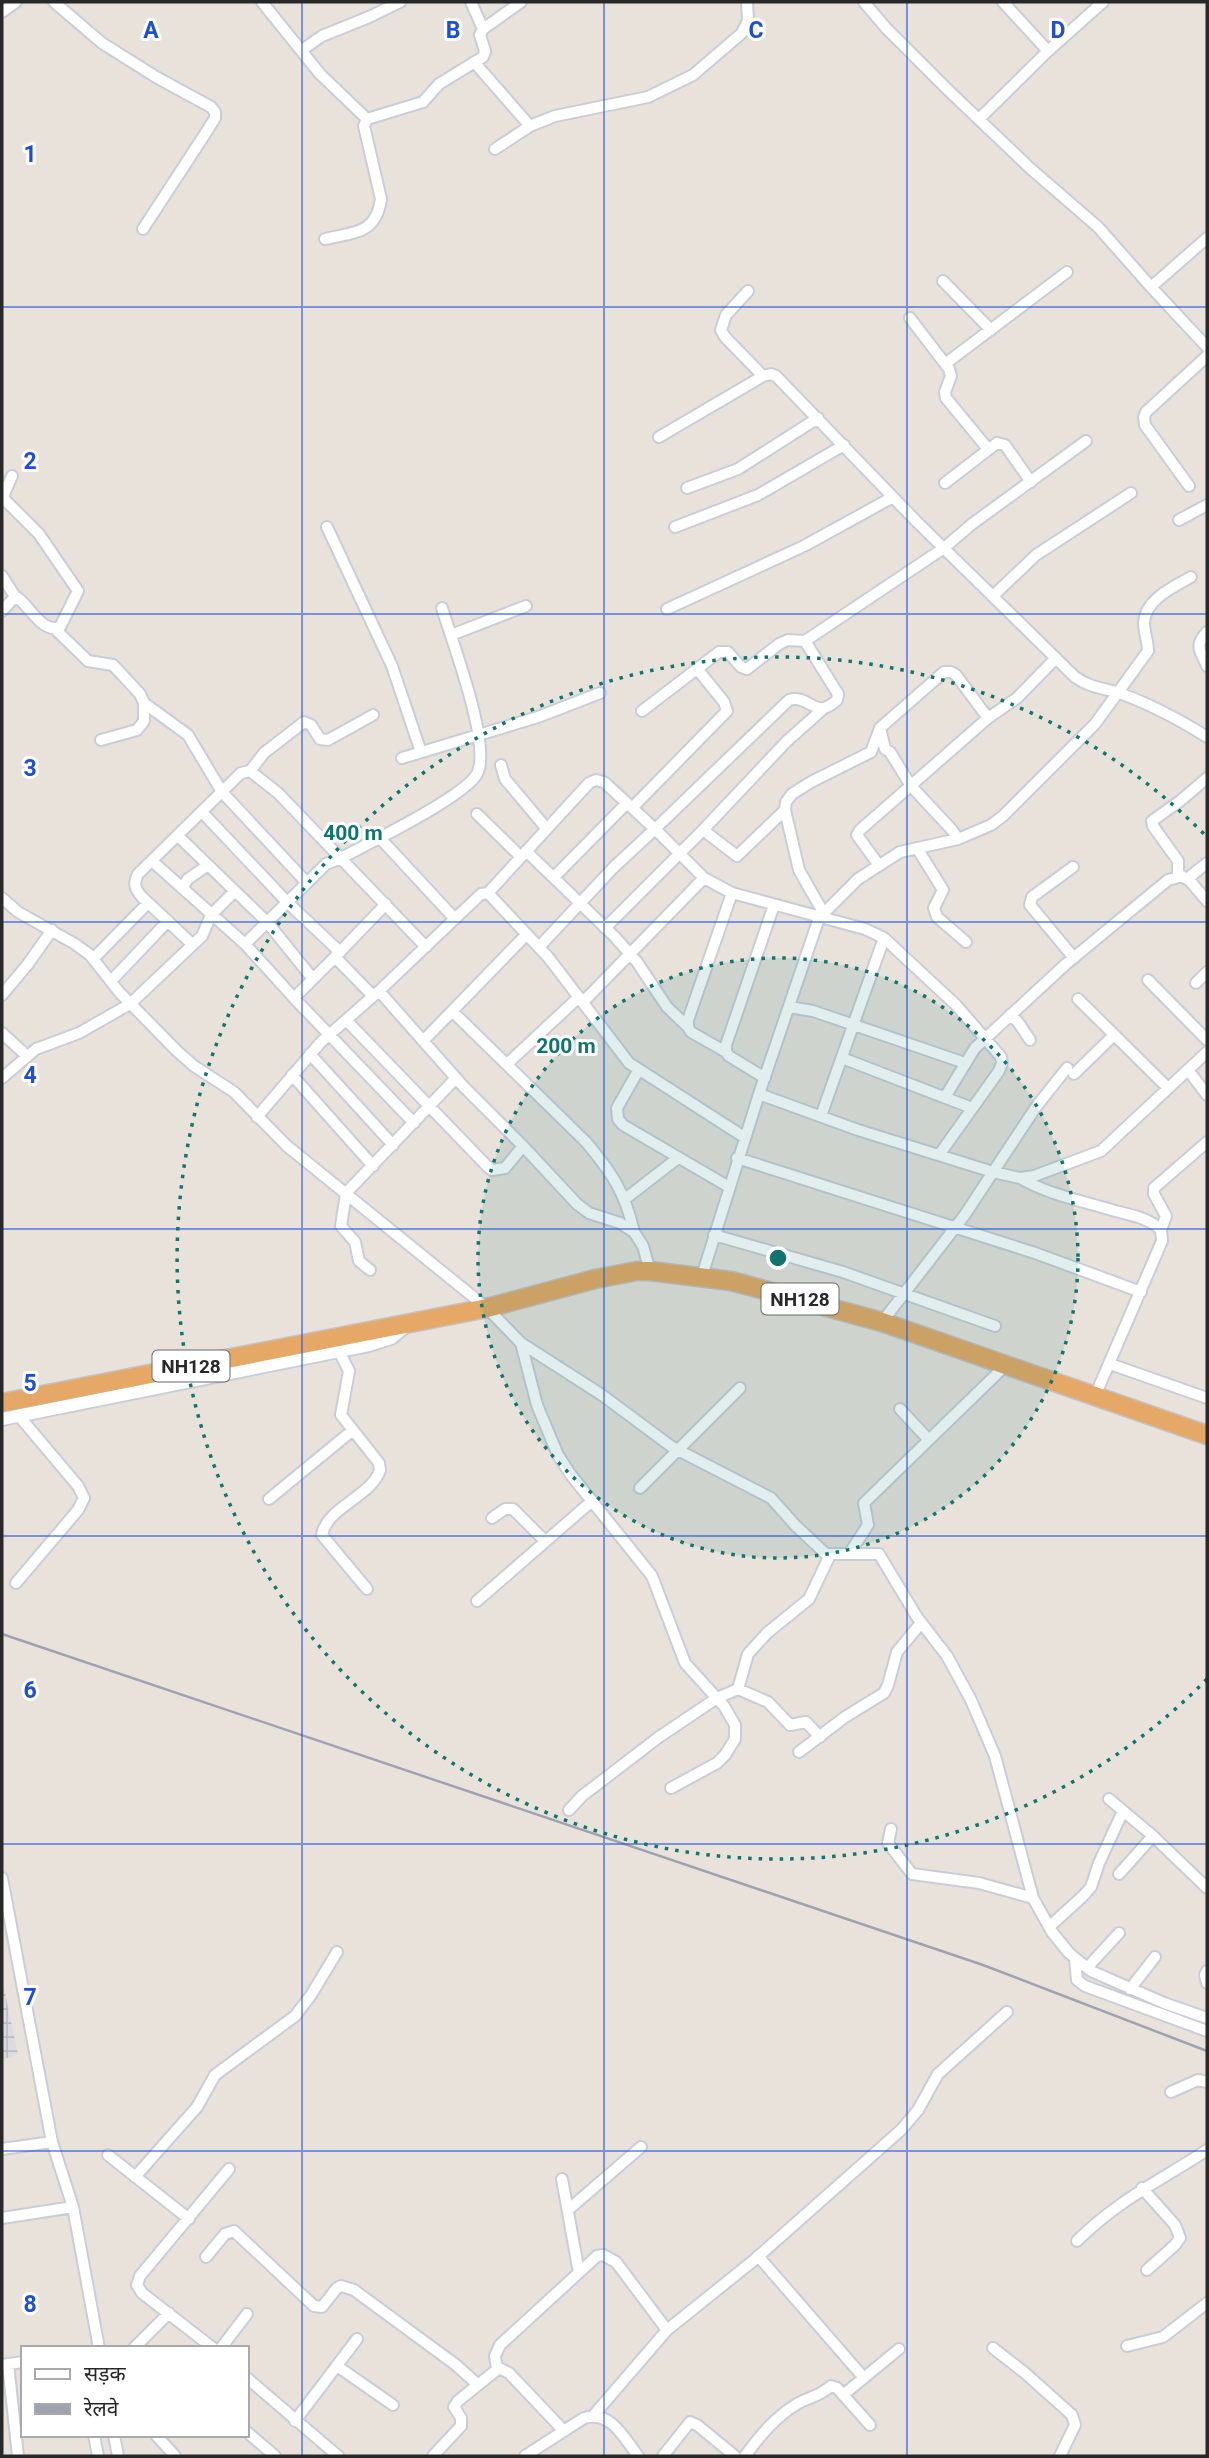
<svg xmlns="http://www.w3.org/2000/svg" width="1209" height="2458" viewBox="0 0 1209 2458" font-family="Roboto,'Noto Sans Devanagari',sans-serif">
	<defs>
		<pattern id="industrial-grid" width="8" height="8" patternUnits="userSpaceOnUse" patternTransform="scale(1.75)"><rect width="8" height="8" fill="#dcdbe2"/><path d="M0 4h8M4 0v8" fill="none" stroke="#bdbcc2"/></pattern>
	</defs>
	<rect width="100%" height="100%" fill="#e9e2db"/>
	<path fill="url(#industrial-grid)" d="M2 1979 18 2054 2 2060Z"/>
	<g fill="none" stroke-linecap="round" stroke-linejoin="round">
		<defs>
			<path id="minor" d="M54 2 102 43 156 77 211 107 215 112V118L205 134 143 229
				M262 2 320 74 367 119
				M471 2 483 29
				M864 2 886 28 949 91 1031 169 1098 227 1151 287 1207 347
				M1003 2 1048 51
				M2 12 16 2
				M302 50 322 36 369 17 400 2
				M474 62 530 126
				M979 119 1048 51 1103 2
				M495 149 530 126 555 116 648 97 693 75 742 33 748 20 747 2
				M325 239C355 232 376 234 381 199L364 126 367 119 423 102 439 84 483 57 485 51 480 35 483 29 521 2
				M943 281 991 330
				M1151 287 1207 238
				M748 291 726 315 721 330 725 337 763 376
				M910 318 949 369 951 376 945 392 946 398 988 449
				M945 364 1067 272
				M659 437 763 376 771 374 776 376 917 522 1075 677C1090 688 1105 688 1122 694 1152 705 1180 720 1207 737
				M945 483 997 443 1005 445 1031 482
				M1189 486 1145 425 1144 417 1146 412 1207 356
				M687 488 738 469 818 418
				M1179 520 1207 505
				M327 527 392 666 421 752
				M675 527 758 495 844 445
				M2 576 16 598
				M994 595 1036 555 1131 493
				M667 609 804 546 893 497
				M2 611 12 600 18 598C30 607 43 634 60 627L78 591 39 534 4 499V494L12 476
				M55 629 88 661 113 665 140 694 144 703V721L137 730 101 740
				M1207 632C1194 646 1200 650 1207 666
				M451 635 526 606
				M144 703 188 735 222 792 307 883
				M642 711 719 652H728L741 667 747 669 779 644 788 640 805 641 944 548 972 524 1086 441
				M880 728 885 749 890 752 911 786 952 830 958 839
				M402 758 538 717 600 693
				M501 765 505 779 547 829
				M250 771 264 753 304 722 311 725 320 739 328 740 373 715
				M632 808 727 711 724 702 698 670
				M202 812 287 902 340 952
				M477 814 521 857
				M703 830 737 856 785 810
				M178 836 267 922 313 979
				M379 837 455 919
				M917 848 943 890 934 908 937 917 966 942
				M526 851 614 936 637 962 667 1007 688 1027
				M152 861 245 944 294 998 335 957
				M878 864 857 835 860 830 988 718 1017 698 1056 658
				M1073 867 1032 897 1030 905 1074 958
				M1178 876V861L1153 826 1152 821 1180 801 1207 778
				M554 877 626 804
				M1187 879 1207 863
				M182 888 188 879 208 865
				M488 893 589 783 596 780 604 782 655 829 789 700C811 694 814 721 837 700L838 694 805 641
				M2 898 18 912 75 944 90 955 120 993 177 1051 194 1066 234 1092 287 1146 487 1308 521 1343 602 1395 672 1447 771 1498 795 1525 829 1557 809 1599 767 1633 748 1654 738 1689 717 1698 659 1737 582 1796 569 1810
				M823 912 799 870 785 810 786 802 792 794 811 782 871 752 880 728 944 672H951L956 675 988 718
				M605 928 703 830 787 741 823 709
				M192 944 142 897C135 889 133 884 138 874L241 773 250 771 278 793 426 947
				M245 944 326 864 341 858C369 843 464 797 477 774 492 746 452 641 442 608
				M539 947 614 867 655 829 704 878 732 893 865 929 884 938 956 1005 1001 1057 1002 1063 999 1071 939 1155
				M93 959 148 903
				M1148 980 1207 1040
				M111 981 168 921
				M1196 983 1207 972
				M379 991 481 894 488 893 548 957 629 1063 744 1137
				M2 995 28 964 52 930
				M373 996 335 957 386 904
				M294 998 414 1123
				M1078 999 1168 1088
				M583 1002 704 878
				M789 1007 813 1011 965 1063
				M452 1011 586 1142C612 1173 625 1192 634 1232
				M1010 1015 1018 1022 1030 1040
				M346 1020 487 1166 492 1170 505 1168 523 1146
				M2 1033 27 1056
				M423 1041 527 934
				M726 1052 691 1032 688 1027V1020L732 893
				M310 1054 393 1145
				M842 1058 972 1108
				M507 1064 579 997
				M1188 1070 1207 1095
				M638 1071 617 1108 618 1119 623 1125 729 1187
				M1074 1074 1114 1035
				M292 1075 373 1166
				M2 1078 36 1049 79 1033 130 1004 202 936 211 915 235 891
				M765 1078 729 1056 726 1052V1045L774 905
				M759 1094 819 918 858 879 900 852 958 839 991 825 1003 816 1095 724 1148 651C1148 641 1144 632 1144 623 1145 599 1174 587 1191 577
				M945 1097 975 1048 1066 964 1168 880 1182 876 1190 881 1207 901
				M821 1116 884 938
				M257 1117 321 1042 379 991 463 1086 523 1146 577 1204 589 1213 620 1223 634 1232 643 1246 650 1271
				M737 1158 1035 1253 1141 1292
				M1020 1178C1049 1195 1083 1201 1115 1211 1131 1215 1149 1218 1161 1230L1162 1241 1095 1396
				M625 1199 678 1158
				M1161 1230 1166 1216 1154 1194V1188L1207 1142
				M714 1235 843 1272 995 1326
				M370 1270 359 1261 355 1242 341 1226 346 1193 456 1078
				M702 1276 759 1094 858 1130 993 1172 1036 1107 1067 1068
				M882 1322 964 1216 993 1172 1020 1178 1034 1176 1101 1151 1207 1052
				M521 1343 537 1405 558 1455 571 1475 652 1576 685 1663 724 1706 735 1725V1739L725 1755 717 1763 671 1788
				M339 1351 349 1371 341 1415 379 1463 380 1470C372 1496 326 1508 322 1535L367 1589
				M1110 1364 1207 1398
				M900 1409 928 1439
				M640 1488 740 1388
				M269 1499 353 1430
				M492 1518 505 1509H513L545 1541
				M827 1554H879L917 1617 947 1656 971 1700 995 1756 1033 1898 1052 1932 1069 1953 1091 1971 1164 2003 1207 2018
				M849 1554 868 1525 864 1503 1006 1365
				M16 1583 78 1510 84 1498 78 1486 19 1416
				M477 1601 592 1501
				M738 1689 768 1702 790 1725 806 1722 820 1737
				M799 1752 845 1717 884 1693 888 1685 897 1652 921 1623
				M1109 1799 1153 1836 1207 1888
				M891 1829 888 1843 912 1874 979 1883 1033 1898
				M1119 1874 1153 1836
				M2 1878 52 2142 73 2207 99 2348
				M1049 1927 1083 1896 1091 1887 1099 1863 1123 1811
				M1075 1959 1077 1980 1085 1986 1207 2031
				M1087 1968 1119 1933
				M1207 1971 1205 1975 1207 1983
				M1130 1989 1155 1957
				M1171 2092 1198 2080 1207 2082
				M2 2149 52 2142
				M108 2155 189 2219
				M135 2177 197 2107 215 2075 295 2016 311 1995 337 1952
				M562 2179 579 2273
				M1142 2188 1175 2225 1180 2238 1175 2245 1147 2270
				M568 2210 641 2147
				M2 2218 73 2207
				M1077 2241C1118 2200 1160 2181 1207 2150
				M758 2256 864 2378
				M206 2257 225 2234 234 2231 314 2306 322 2307 337 2288 341 2286 354 2290 456 2365 477 2384
				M1127 2346 1163 2337 1207 2303
				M134 2348 169 2313
				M213 2348 142 2293 137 2285 140 2276 229 2169
				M221 2348 247 2314
				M993 2348 1025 2373 1072 2415 1075 2425 1060 2456
				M8 2364 18 2456
				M2 2365 23 2362
				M337 2366 393 2405
				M497 2369 495 2356 500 2345 597 2256 603 2255 616 2262 667 2330
				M247 2378 338 2456
				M843 2395 899 2349
				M593 2416 667 2330 753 2261 901 2130 918 2110 938 2074 1007 2012
				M295 2421 357 2339
				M247 2432 275 2456
				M94 2435 98 2456
				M114 2435 118 2456
				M156 2435 175 2456
				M433 2456 461 2426V2418L454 2407 458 2401 499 2368 509 2373 564 2431
				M525 2456 584 2418C611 2410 624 2438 638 2456
				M663 2456 690 2422 697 2425 735 2456
				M745 2456C759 2437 775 2417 797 2404 810 2396 817 2398 831 2386L837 2388 870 2425"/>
			<path id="tertiary" d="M2 1419 369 1345 391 1338 408 1324"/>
			<path id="trunk" d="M2 1403 487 1308 595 1279 637 1271H650L731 1281 882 1322 1207 1435"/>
		</defs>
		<use href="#minor" stroke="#c9cdd8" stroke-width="14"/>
		<use href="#tertiary" stroke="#c9cdd8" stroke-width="16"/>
		<use href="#trunk" stroke="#c3c3c3" stroke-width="21"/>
		<use href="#minor" stroke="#fff" stroke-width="10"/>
		<use href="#tertiary" stroke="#fff" stroke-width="12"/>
		<use href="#trunk" stroke="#e6a866" stroke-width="18"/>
		<path stroke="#9fa2b0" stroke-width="2.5" d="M2 1634 983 1965 1207 2051"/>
	</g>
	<path fill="none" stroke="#1d4ed8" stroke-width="2" stroke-opacity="0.55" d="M302 2V2456M604 2V2456M907 2V2456M2 307H1207M2 614H1207M2 922H1207M2 1229H1207M2 1536H1207M2 1844H1207M2 2151H1207"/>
	<circle cx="778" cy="1258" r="300" fill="#0f766e" fill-opacity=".12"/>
	<g fill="none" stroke="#0f766e" stroke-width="3.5" stroke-dasharray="3.5 7">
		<circle cx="778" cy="1258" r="300"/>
		<path d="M1207 1679A601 601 0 1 1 1207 837"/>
	</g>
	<g text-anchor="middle" stroke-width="6" stroke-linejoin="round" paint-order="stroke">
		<g fill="#fff" stroke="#686868" stroke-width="2">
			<rect x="761.5" y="1283.5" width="77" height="31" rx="5"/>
			<rect x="152.5" y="1350.5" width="77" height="31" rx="5"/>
		</g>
		<g font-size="19" font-weight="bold" fill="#282828">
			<text x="800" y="1306">NH128</text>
			<text x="191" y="1373">NH128</text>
		</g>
	</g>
	<g font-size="23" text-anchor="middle" font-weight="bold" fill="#1d4ed8" stroke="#fff" stroke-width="6" stroke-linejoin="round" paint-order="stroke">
		<text x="151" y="38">A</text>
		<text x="453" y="38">B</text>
		<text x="756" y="38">C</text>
		<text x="1058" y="38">D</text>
		<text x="30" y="162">1</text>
		<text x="30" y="469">2</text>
		<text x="30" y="776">3</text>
		<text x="30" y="1083">4</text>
		<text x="30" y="1391">5</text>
		<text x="30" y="1698">6</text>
		<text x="30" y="2005">7</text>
		<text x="30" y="2312">8</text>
	</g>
	<circle cx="778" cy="1258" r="10" fill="#0f766e" stroke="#fff" stroke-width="3.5"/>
	<g font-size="21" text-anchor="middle" font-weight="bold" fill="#0f766e" stroke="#fff" stroke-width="6" stroke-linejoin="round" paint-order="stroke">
		<text x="353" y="840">400 m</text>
		<text x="566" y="1053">200 m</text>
	</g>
	<rect width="1209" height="2458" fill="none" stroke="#282828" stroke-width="7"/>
	<rect x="21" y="2346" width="228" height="91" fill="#ffffff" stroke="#a9a9a9" stroke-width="2"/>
	<rect x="35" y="2369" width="35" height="10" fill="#ffffff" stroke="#a9a9a9" stroke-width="2"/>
	<text x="84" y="2381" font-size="21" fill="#282828">सड़क</text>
	<rect x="35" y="2404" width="35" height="10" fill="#9fa2b0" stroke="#a9a9a9" stroke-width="2"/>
	<text x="84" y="2416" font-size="21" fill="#282828">रेलवे</text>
</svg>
